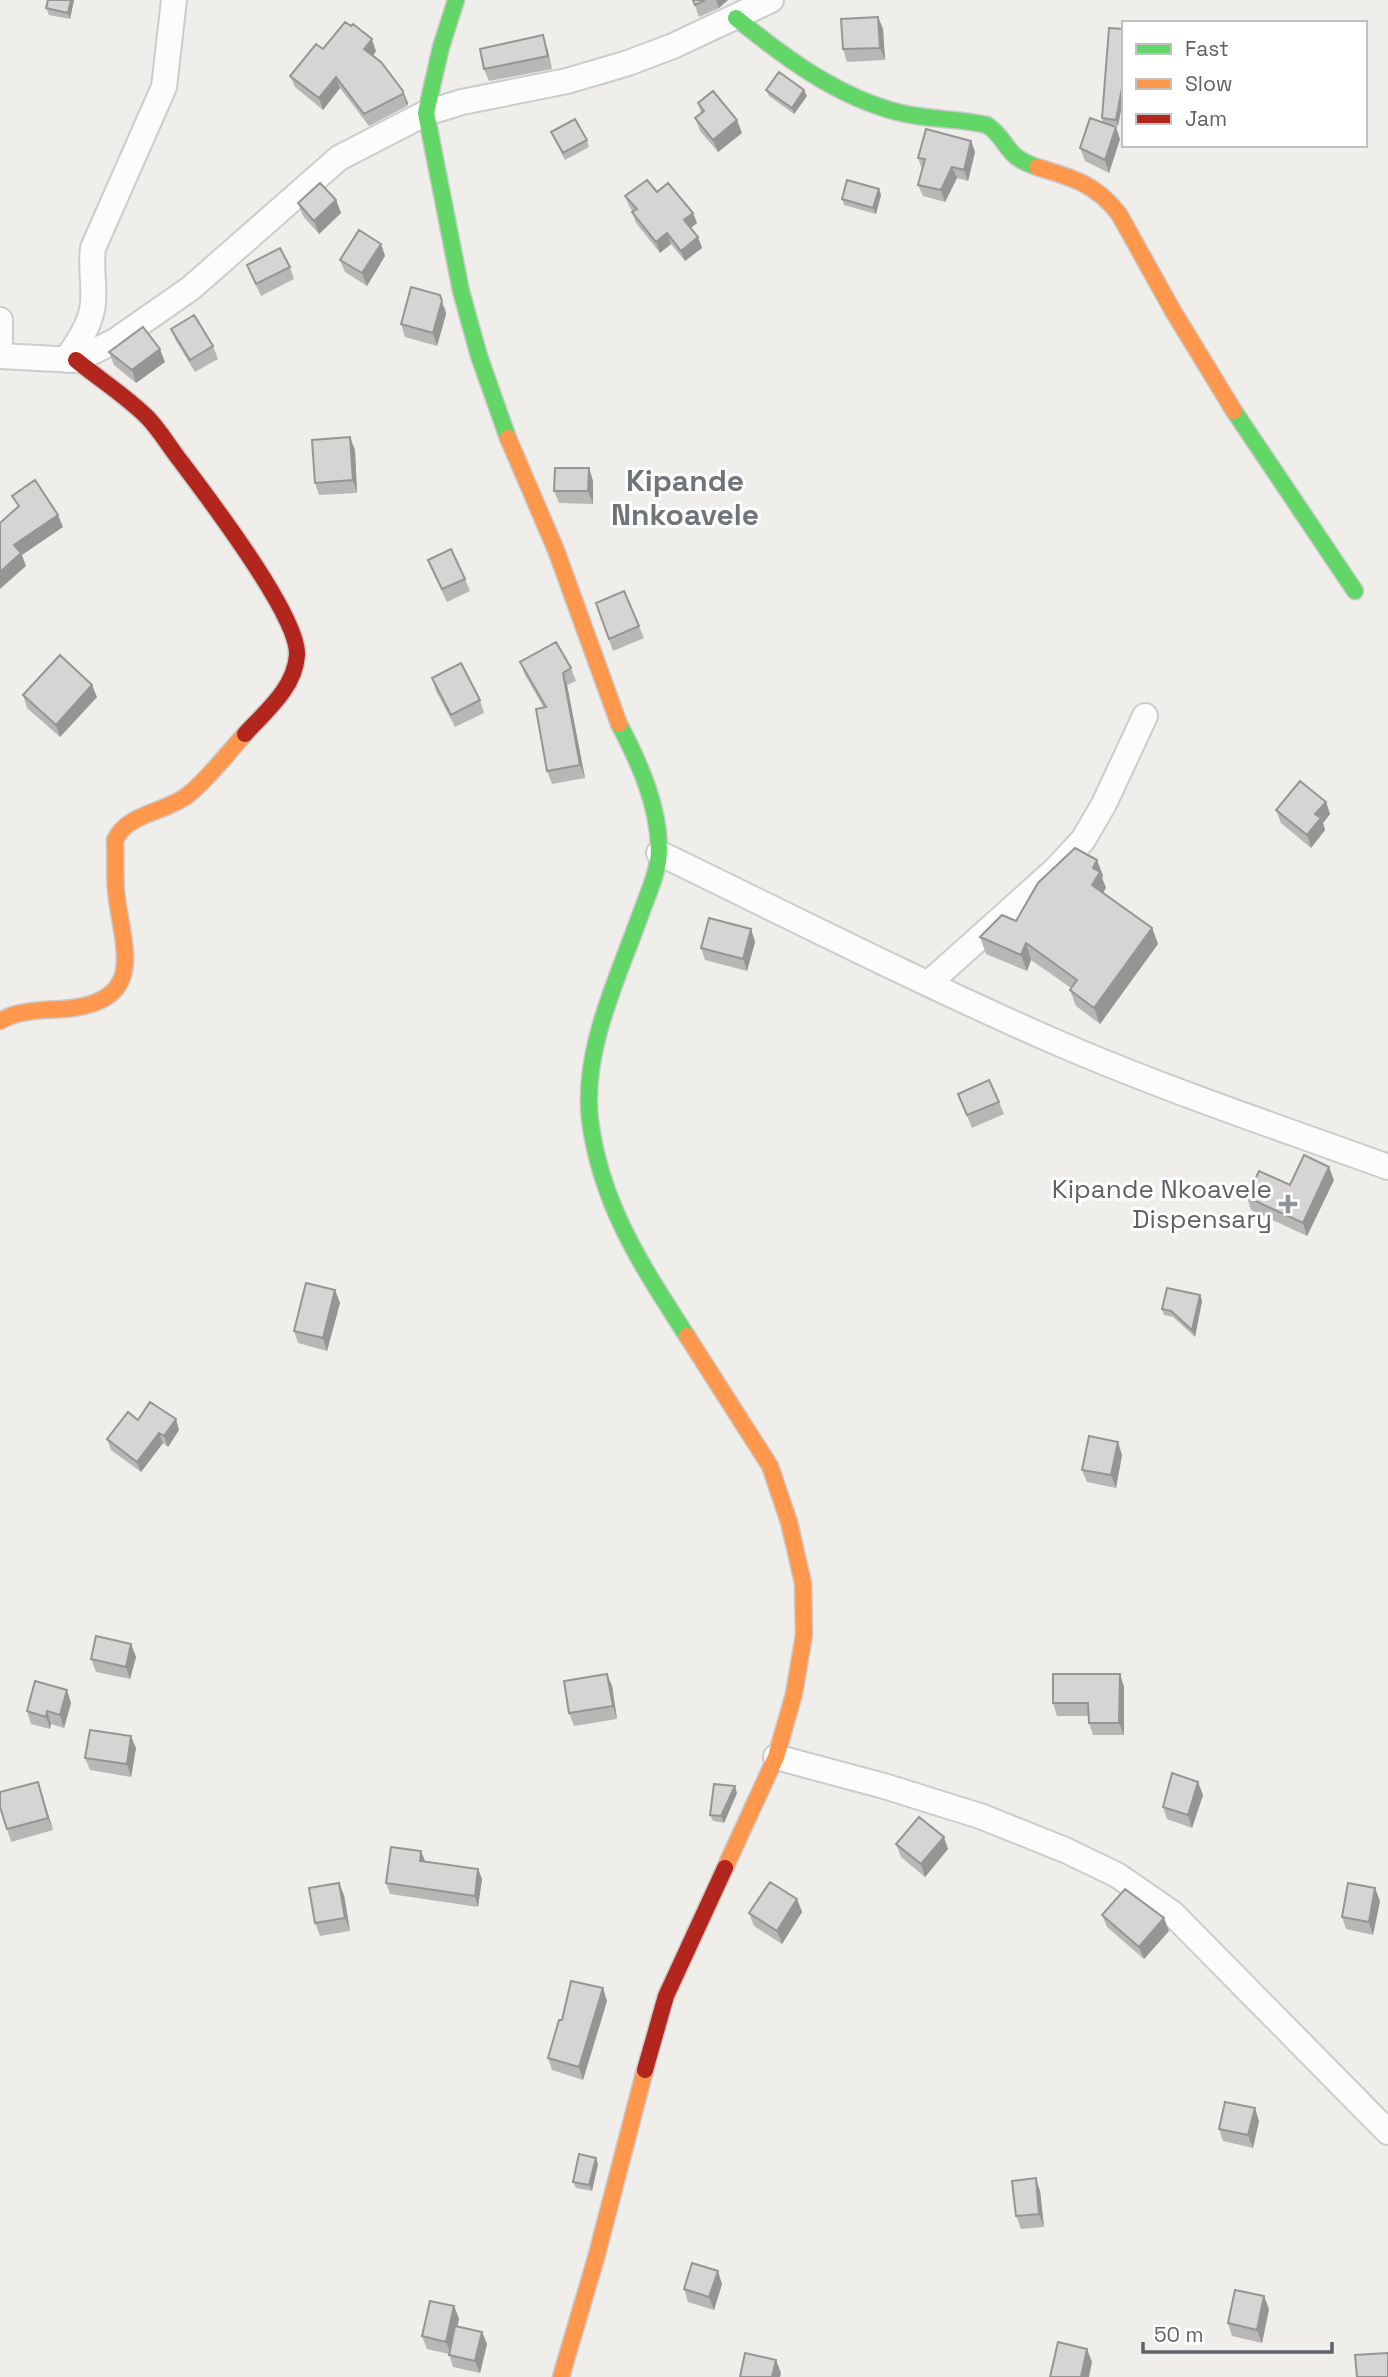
<svg xmlns="http://www.w3.org/2000/svg" width="1388" height="2377" viewBox="0 0 1388 2377" font-family="'Space Grotesk',sans-serif">
	<rect width="100%" height="100%" fill="#efeeea"/>
	<g fill="none" stroke-linecap="round" stroke-linejoin="round">
		<defs>
			<path id="street" d="M0 320V342
				M0 356 76 360 115 341 191 288 339 158 426 113 462 102 567 81 628 63 673 46 771 0
				M66 360C76 345 88 329 92 310 96 290 90 269 93 248L164 87 174 0
				M659 853C789 916 919 982 1051 1040 1161 1088 1275 1126 1388 1167
				M929 983 1055 870 1083 840 1104 804 1145 716
				M776 1757 884 1786 980 1816 1065 1850 1117 1875 1172 1913 1388 2132"/>
			<path id="fast" d="M456 0 441 47 426 113 461 291 479 356 508 438
				M736 18C784 57 836 96 897 112 926 120 957 118 987 125 1010 141 1003 156 1037 167
				M1234 411 1355 591
				M619 724C639 762 659 806 659 850 659 871 647 896 640 916 617 980 582 1051 590 1120 601 1205 642 1266 687 1336"/>
			<path id="slow" d="M1037 167C1072 178 1095 183 1119 214L1173 311 1234 411
				M508 438 556 550 619 724
				M0 1021C22 1008 49 1011 73 1008 144 998 124 950 117 899 114 880 116 860 115 840 127 813 167 812 188 795 209 778 227 754 245 734
				M687 1336 770 1466 789 1522 803 1583 804 1635 794 1694 776 1757 725 1868
				M561 2377 596 2258 645 2070"/>
			<path id="jam" d="M76 360C99 379 126 396 147 417 158 428 167 443 176 455 203 491 299 615 297 655 295 688 265 712 245 734
				M645 2070 666 1996 725 1868"/>
		</defs>
		<use href="#street" stroke="#cbcccc" stroke-width="28"/>
		<use href="#fast" stroke="#cacacb" stroke-width="19"/>
		<use href="#slow" stroke="#cacacb" stroke-width="19"/>
		<use href="#jam" stroke="#cacacb" stroke-width="19"/>
		<use href="#street" stroke="#fdfcfc" stroke-width="24"/>
		<use href="#fast" stroke="#63d668" stroke-width="16"/>
		<use href="#slow" stroke="#ff974d" stroke-width="16"/>
		<use href="#jam" stroke="#b3261e" stroke-width="16"/>
	</g>
	<path fill="#b8b7b5" d="M48 0H74L70 19 49 15 46 8Z
		M693 0H728L719 8 699 17Z
		M878 17 883 29 885 60 847 62 843 49Z
		M1109 28 1118 126 1111 125 1120 139 1109 173 1085 161 1080 148 1103 123 1102 118Z
		M547 48 552 69 489 81 484 69Z
		M323 49 376 51 373 56 403 91 408 103 407 106 369 126 340 88 323 110 295 87 290 76Z
		M766 90 807 96 794 114 769 96Z
		M698 103 742 133 718 152 700 131 695 118 701 113Z
		M551 132 587 140 589 147 565 160Z
		M971 141 975 152 968 181 957 178 945 202 923 196 918 185 922 169 918 158Z
		M657 192 693 213 697 223 691 228 698 237 702 248 685 261 671 244 660 253 636 223 632 212H633L629 206 625 196Z
		M881 195 876 214 844 205 842 199Z
		M336 200 341 213 319 234 303 216 298 203Z
		M381 244 385 256 367 286 345 272 340 260Z
		M247 265 290 267 294 279 261 296Z
		M445 307 446 314 437 346 405 337 401 324Z
		M171 329 213 346 218 359 195 372 176 341Z
		M109 352 165 362 136 383 114 365Z
		M355 450 357 493 319 495 315 483Z
		M589 468 593 481V504L559 503 554 491Z
		M428 560 465 579 470 591 447 602 433 573Z
		M596 603 639 626 644 638 613 651Z
		M520 662 571 668 576 681 567 685 585 778 552 784 547 771 544 708 525 675Z
		M432 678 480 700 484 713 455 727 436 691Z
		M23 695 97 697 60 737 27 708Z
		M1326 802 1330 814 1323 823 1325 830 1311 848 1281 823 1276 810Z
		M1097 860 1103 876 1102 878 1106 888 1103 892 1152 928 1158 944 1100 1024 1076 1006 1070 990 1071 988 1031 960 1027 971 986 954 980 937 1016 921Z
		M751 929 755 942 747 971 705 960 701 948Z
		M958 1094 999 1102 1004 1114 972 1128Z
		M1334 1180 1307 1236 1251 1210 1247 1197 1290 1185Z
		M335 1290 340 1303 327 1351 298 1343 294 1331Z
		M1200 1295 1202 1301 1195 1337 1173 1317 1164 1315 1162 1309Z
		M138 1420 179 1430 168 1447 163 1443 141 1472 111 1450 107 1439Z
		M1122 1455 1116 1488 1087 1482 1082 1470Z
		M131 1644 136 1657 130 1679 96 1672 91 1659Z
		M607 1674 612 1686 617 1719 574 1726 569 1713Z
		M1120 1674 1124 1687V1735H1093L1089 1723V1716H1057L1053 1703Z
		M71 1703 64 1728 51 1724 50 1729 31 1724 27 1711Z
		M136 1748 131 1777 90 1770 85 1758Z
		M38 1782 53 1830 11 1842 7 1829Z
		M1198 1782 1203 1795 1192 1828 1167 1819 1163 1807Z
		M737 1793 724 1823 713 1821 710 1815Z
		M896 1844 948 1849 925 1877 901 1857Z
		M425 1861 478 1869 482 1879 478 1907 390 1894 386 1883Z
		M344 1895 350 1931 320 1936 315 1923Z
		M797 1899 802 1912 782 1944 754 1926 749 1913Z
		M1380 1901 1373 1935 1346 1929 1342 1917Z
		M1102 1915 1169 1931 1144 1959 1107 1927Z
		M607 2001 583 2080 552 2070 548 2058 562 2020Z
		M1259 2121 1253 2148 1223 2141 1219 2129Z
		M598 2164 592 2191 576 2188 573 2182Z
		M1040 2191 1044 2227 1021 2229 1016 2216Z
		M722 2284 714 2310 688 2302 684 2289Z
		M454 2306 459 2319 457 2326 482 2332 487 2344 480 2373 453 2367 449 2354 427 2349 422 2336Z
		M1269 2309 1262 2343 1232 2336 1228 2323Z"/>
	<path fill="#969594" d="M71 0H74L70 19 68 13Z
		M716 0H728L719 8Z
		M878 17 883 29 885 60 880 48Z
		M543 35 547 48 552 69 548 56Z
		M372 39 376 51 369 61 364 49Z
		M336 77 340 88 323 110 319 98Z
		M1124 77V96L1118 126 1116 120Z
		M804 90 807 96 794 114 792 108Z
		M403 91 408 103 407 106 403 94Z
		M737 120 742 133 718 152 713 140Z
		M1116 127 1120 139 1109 173 1105 160Z
		M971 141 975 152 968 181 964 170Z
		M952 167 957 178 945 202 941 190Z
		M879 189 881 195 876 214 873 208Z
		M336 200 341 213 319 234 314 221Z
		M693 213 697 223 688 230 684 220Z
		M667 233 671 244 660 253 656 242Z
		M698 237 702 248 685 261 681 251Z
		M381 244 385 256 367 286 362 273Z
		M440 295 446 314 437 346 433 333Z
		M160 349 165 362 136 383 132 370Z
		M350 437 355 450 357 493 353 480Z
		M589 468 593 481V504L588 491Z
		M58 515 63 527 22 555 26 566 0 589V572L14 545Z
		M563 673 567 685 585 778 580 765Z
		M92 685 97 697 60 737 56 725Z
		M1326 802 1330 814 1323 823 1325 830 1311 848 1307 835 1315 814Z
		M1097 860 1103 876 1102 878 1106 888 1098 901 1092 885 1093 868Z
		M1152 928 1158 944 1100 1024 1094 1008Z
		M751 929 755 942 747 971 743 959Z
		M1026 943 1031 960 1027 971 1021 955Z
		M1329 1167 1334 1180 1307 1236 1303 1223Z
		M335 1290 340 1303 327 1351 323 1338Z
		M1200 1295 1202 1301 1195 1337 1192 1330Z
		M176 1419 179 1430 168 1447 164 1436Z
		M159 1433 163 1443 141 1472 137 1462Z
		M1118 1442 1122 1455 1116 1488 1111 1475Z
		M131 1644 136 1657 130 1679 126 1667Z
		M607 1674 612 1686 617 1719 613 1706Z
		M1120 1674 1124 1687V1735L1119 1723Z
		M67 1690 71 1703 64 1728 60 1715Z
		M47 1711 51 1724 50 1729 46 1717Z
		M131 1736 136 1748 131 1777 127 1764Z
		M38 1782 42 1794 53 1830 48 1818Z
		M1198 1782 1203 1795 1192 1828 1188 1815Z
		M735 1786 737 1793 724 1823 721 1816Z
		M944 1837 948 1849 925 1877 921 1864Z
		M421 1851 425 1861H420Z
		M478 1869 482 1879 478 1907 475 1896Z
		M339 1883 344 1895 350 1931 345 1918Z
		M1375 1888 1380 1901 1373 1935 1369 1922Z
		M797 1899 802 1912 782 1944 777 1931Z
		M1164 1918 1169 1931 1144 1959 1139 1947Z
		M603 1988 607 2001 583 2080 579 2067Z
		M1255 2108 1259 2121 1253 2148 1248 2135Z
		M596 2158 598 2164 592 2191 589 2185Z
		M1036 2178 1040 2191 1044 2227 1039 2214Z
		M718 2271 722 2284 714 2310 709 2297Z
		M1264 2296 1269 2309 1262 2343 1257 2330Z
		M454 2306 459 2319 451 2354 446 2342Z
		M482 2332 487 2344 480 2373 475 2361Z
		M1087 2349 1092 2362 1089 2377H1081Z
		M776 2360 781 2373 780 2377H772Z"/>
	<path fill="#d6d5d3" stroke="#969594" stroke-width="2" d="M48 0H71L68 13 46 8Z
		M693 0H705L695 5Z
		M878 17 880 48 843 49 841 19Z
		M345 22 351 26 353 24 372 39 364 49 381 62 403 91V94L364 114 336 77 319 98 290 76 316 44 323 49Z
		M1109 28 1124 29V77L1116 120 1102 118Z
		M543 35 548 56 484 69 480 49Z
		M779 72 804 90 792 108 766 90Z
		M713 91 737 120 713 140 695 118 704 111 698 103Z
		M1090 118 1116 127 1105 160 1080 148Z
		M575 119 587 140 563 153 551 132Z
		M926 129 971 141 964 170 952 167 941 190 918 185 925 159 918 158Z
		M647 180 657 192 668 183 693 213 684 220 698 237 681 251 667 233 656 242 632 212 637 209 625 196Z
		M847 180 879 189 873 208 842 199Z
		M320 183 336 200 314 221 298 203Z
		M359 230 381 244 362 273 340 260Z
		M280 248 290 267 256 284 247 265Z
		M411 287 440 295 442 301 433 333 401 324Z
		M194 315 213 346 190 360 171 329Z
		M143 327 160 349 132 370 109 352Z
		M350 437 353 480 315 483 312 440Z
		M555 468H589L588 491H554Z
		M35 480 58 515 14 545 21 553 0 572V523L19 506 12 496Z
		M451 549 465 579 442 589 428 560Z
		M624 591 639 626 609 639 596 603Z
		M556 642 571 668 563 673 580 765 547 771 536 709 546 707 520 662Z
		M60 655 92 685 56 725 23 695Z
		M461 663 480 700 451 715 432 678Z
		M1300 781 1326 802 1315 814 1321 818 1307 835 1276 810Z
		M1075 848 1097 860 1093 868 1100 872 1092 885 1152 928 1094 1008 1070 990 1077 980 1026 943 1021 955 980 937 1002 915 1016 921 1038 883Z
		M709 918 751 929 743 959 701 948Z
		M989 1080 999 1102 967 1115 958 1094Z
		M1304 1155 1329 1167 1303 1223 1247 1197 1259 1171 1290 1185Z
		M306 1283 335 1290 323 1338 294 1331Z
		M1167 1288 1200 1295 1192 1330 1171 1311 1162 1309Z
		M150 1402 176 1419 164 1436 159 1433 137 1462 107 1439 128 1412 138 1420Z
		M1089 1436 1118 1442 1111 1475 1082 1470Z
		M96 1636 131 1644 126 1667 91 1659Z
		M607 1674 613 1706 569 1713 564 1681Z
		M1053 1674H1120L1119 1723H1089L1088 1703H1053Z
		M35 1681 67 1690 60 1715 47 1711 46 1717 27 1711Z
		M90 1730 131 1736 127 1764 85 1758Z
		M1172 1773 1198 1782 1188 1815 1163 1807Z
		M38 1782 48 1818 7 1829 0 1807V1792Z
		M714 1784 735 1786 721 1816 710 1815Z
		M919 1817 944 1837 921 1864 896 1844Z
		M391 1847 421 1851 420 1861 478 1869 475 1896 386 1883Z
		M770 1882 797 1899 777 1931 749 1913Z
		M339 1883 345 1918 315 1923 309 1888Z
		M1348 1883 1375 1888 1369 1922 1342 1917Z
		M1125 1889 1164 1918 1139 1947 1102 1915Z
		M571 1981 603 1988 579 2067 548 2058 559 2020H562Z
		M1225 2102 1255 2108 1248 2135 1219 2129Z
		M579 2154 596 2158 589 2185 573 2182Z
		M1036 2178 1039 2214 1016 2216 1012 2181Z
		M692 2263 718 2271 709 2297 684 2289Z
		M1235 2290 1264 2296 1257 2330 1228 2323Z
		M430 2301 454 2306 446 2342 422 2336Z
		M455 2326 482 2332 475 2361 449 2355Z
		M1058 2342 1087 2349 1081 2377H1050Z
		M745 2353 776 2360 772 2377H740Z
		M1388 2353V2377H1357L1355 2355Z"/>
	<path fill="#919496" stroke="#fff" stroke-width="2.5" d="M1284.5 1193.5h7v7h7v7h-7v7h-7v-7h-7v-7h7z"/>
	<g text-anchor="middle" stroke-width="6" stroke-linejoin="round" paint-order="stroke">
		<g font-size="26" fill="#5f6368" stroke="#fff" text-anchor="end">
			<text x="1272" y="1198">Kipande Nkoavele<tspan x="1272" dy="30">Dispensary</tspan></text>
		</g>
		<g font-size="30" font-weight="bold" fill="#70757a" stroke="#fff">
			<text x="685" y="491">Kipande<tspan x="685" dy="34">Nnkoavele</tspan></text>
		</g>
	</g>
	<rect x="1122" y="21" width="245" height="126" fill="#ffffff" stroke="#bfc1c3" stroke-width="2"/>
	<rect x="1136" y="44" width="35" height="10" fill="#63d668" stroke="#bfc1c3" stroke-width="2"/>
	<text x="1185" y="56" font-size="21" fill="#5f6368">Fast</text>
	<rect x="1136" y="79" width="35" height="10" fill="#ff974d" stroke="#bfc1c3" stroke-width="2"/>
	<text x="1185" y="91" font-size="21" fill="#5f6368">Slow</text>
	<rect x="1136" y="114" width="35" height="10" fill="#b3261e" stroke="#bfc1c3" stroke-width="2"/>
	<text x="1185" y="126" font-size="21" fill="#5f6368">Jam</text>
	<path d="M1143 2342v10h189v-10" fill="none" stroke="#5f6368" stroke-width="3.5"/>
	<text x="1154" y="2342" font-size="21" fill="#5f6368" stroke="#ffffff" stroke-width="5" paint-order="stroke">50 m</text>
</svg>
